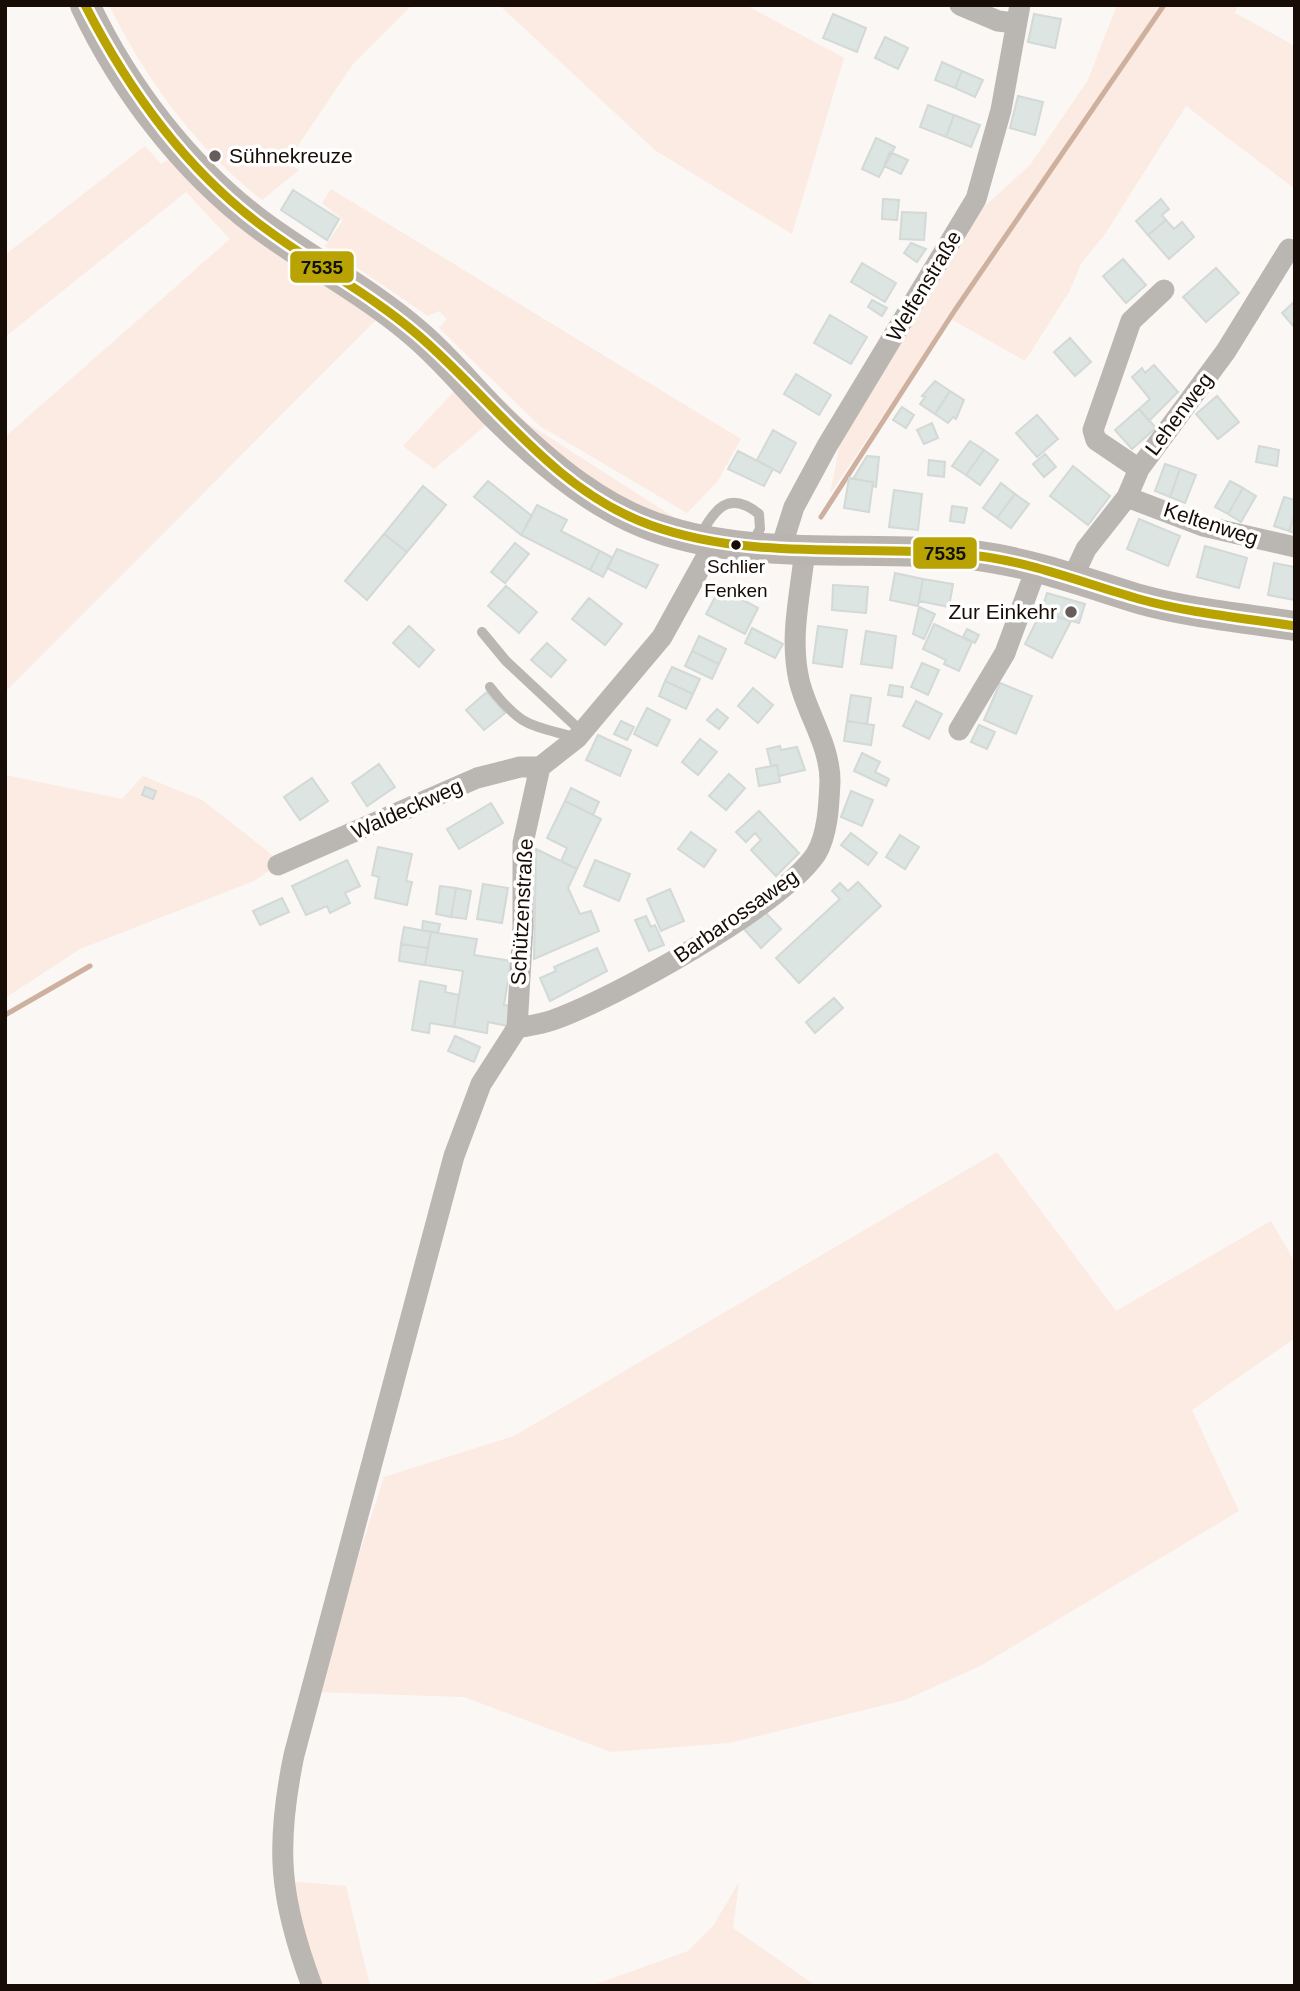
<svg xmlns="http://www.w3.org/2000/svg" width="1300" height="1991" viewBox="0 0 1300 1991" font-family="Helvetica,sans-serif">
	<rect width="100%" height="100%" fill="#faf7f5"/>
	<path fill="#fcebe2" d="M109 5H412L353 64 287 162 299 170 262 200C196 148 146 80 109 5Z
		M499 5H746L844 58 792 234 656 151Z
		M1117 5H1238L1235 13 1295 46V189L1186 106 1105 234 1081 264 1069 292 1025 361 949 318 830 494 840 443 973 217 1030 165 1088 80Z
		M145 146 161 164 173 157 381 315 5 692V437L230 239 186 192 5 337V255Z
		M331 189 741 439 717 482 687 513 540 426 439 328 447 319 439 311 428 316 325 246 343 220 322 203Z
		M435 334 527 423 680 521 616 499 544 448Z
		M459 386 491 421 434 469 403 446Z
		M5 775 122 799 143 776 202 800 270 853 278 865 254 881 80 949 5 998Z
		M997 1152 1116 1311 1271 1221 1295 1262V1338L1192 1410 1239 1511 980 1666 905 1700 729 1743 611 1752 464 1697 315 1692 384 1477 514 1436Z
		M287 1881 346 1886 370 1986H316Z
		M739 1882 733 1928 816 1986H591L688 1951 713 1926Z"/>
	<g fill="none" stroke-linecap="round" stroke-linejoin="round">
		<path stroke="#ceb09f" stroke-width="5" d="M821 517 955 310 1164 5
			M5 1015 90 966"/>
	</g>
	<path fill="#dce5e2" stroke="#d2d9d6" stroke-width="2" d="M833 14 866 28 857 52 823 38Z
		M1034 14 1061 19 1055 48 1028 42Z
		M885 37 908 48 898 69 875 58Z
		M942 62 962 71 955 88 935 80Z
		M962 71 983 80 975 97 955 88Z
		M1018 96 1043 102 1035 135 1010 128Z
		M928 105 954 115 946 137 920 127Z
		M954 115 980 125 971 147 946 137Z
		M876 138 895 147 879 177 862 169Z
		M890 152 908 160 901 174 884 166Z
		M293 190 339 219 327 240 281 210Z
		M883 199 899 200 897 220 882 219Z
		M1161 199 1169 209 1162 215 1166 220 1148 235 1136 221Z
		M902 212 926 213 924 240 900 239Z
		M1166 220 1174 229 1182 222 1194 237 1169 259 1148 235Z
		M911 243 926 249 917 262 904 253Z
		M1123 259 1146 285 1126 303 1103 276Z
		M862 263 896 283 885 302 851 282Z
		M1216 268 1239 293 1206 322 1183 297Z
		M872 300 887 308 882 316 868 307Z
		M1295 301V328L1282 313Z
		M830 315 867 337 851 364 814 343Z
		M1070 338 1091 362 1075 376 1054 352Z
		M1154 365 1178 392 1149 421 1139 409 1150 399 1132 377 1142 368 1145 373Z
		M796 374 831 395 819 415 784 394Z
		M935 381 950 391 935 414 920 404 925 397 922 396Z
		M950 391 964 400 956 419 953 417 948 423 935 414Z
		M1217 396 1239 422 1218 439 1196 414Z
		M902 407 914 415 906 428 893 420Z
		M1139 409 1156 428 1132 449 1115 430Z
		M1037 415 1058 439 1037 457 1016 433Z
		M932 423 938 438 924 444 917 430Z
		M773 430 796 443 780 473 757 460Z
		M970 441 984 450 966 475 952 466Z
		M1259 446 1279 450 1277 466 1256 462Z
		M984 450 998 460 980 485 966 475Z
		M738 451 773 469 764 486 728 469Z
		M1045 454 1056 467 1044 477 1033 464Z
		M867 456 879 457 876 487 873 486V482L853 479Z
		M929 460 945 462 944 477 928 475Z
		M1165 464 1180 469 1170 497 1155 491Z
		M1073 466 1110 496 1088 525 1050 496Z
		M1180 469 1196 475 1185 503 1170 497Z
		M849 478 873 482 869 512 844 508Z
		M488 481 532 516 521 535 474 497Z
		M1230 481 1243 488 1228 514 1215 507Z
		M1001 483 1015 494 997 518 983 508Z
		M423 486 446 505 407 552 384 534Z
		M1243 488 1256 496 1241 522 1228 514Z
		M894 490 922 494 918 530 889 527Z
		M1015 494 1029 504 1011 528 997 518Z
		M1284 497 1295 500V513L1289 531 1274 526Z
		M537 505 567 520 561 531 600 551 590 570 521 535Z
		M952 506 967 508 964 523 950 521Z
		M1295 513V533L1289 531Z
		M1139 519 1180 536 1168 566 1127 549Z
		M384 534 407 552 367 600 345 581Z
		M515 543 529 554 505 583 491 572Z
		M1205 546 1247 558 1239 588 1197 577Z
		M617 549 658 565 646 588 607 568Z
		M600 551 613 558 603 577 590 570Z
		M1274 563 1295 567V600L1268 595Z
		M895 573 923 579 918 606 890 600Z
		M923 579 953 584 949 607 919 601Z
		M833 585 868 587 866 613 832 610Z
		M506 586 537 612 519 633 488 606Z
		M720 588 758 608 745 634 706 614Z
		M1047 593 1085 604 1079 623 1041 612Z
		M589 598 622 624 605 645 572 619Z
		M919 607 935 614 924 639 913 634Z
		M1041 612 1071 621 1052 658 1025 644Z
		M934 624 972 642 959 671 944 664 946 660 923 649Z
		M409 626 434 650 419 667 393 643Z
		M818 626 847 630 842 667 813 663Z
		M752 628 783 644 775 658 745 643Z
		M967 629 979 635 975 643 963 637Z
		M866 631 896 636 892 668 861 664Z
		M699 636 726 649 719 664 692 651Z
		M547 643 566 660 551 677 531 660Z
		M692 651 719 664 712 679 685 666Z
		M922 663 939 670 928 695 911 687Z
		M672 667 700 679 693 694 665 681Z
		M665 681 693 694 686 709 659 696Z
		M1000 683 1032 696 1016 734 984 720Z
		M890 685 903 687 902 697 888 695Z
		M753 688 773 705 758 723 738 706Z
		M487 692 505 713 484 730 466 710Z
		M851 695 871 698 867 724 847 721Z
		M916 701 942 714 929 739 903 726Z
		M647 708 670 720 657 746 634 734Z
		M717 709 728 718 719 729 707 720Z
		M621 721 634 727 627 740 614 734Z
		M847 721 874 725 871 745 844 741Z
		M979 725 995 732 987 749 971 742Z
		M598 735 631 750 620 776 586 760Z
		M700 739 717 752 698 775 682 762Z
		M780 746 781 750 797 747 805 770 779 776 777 765 771 766 767 749Z
		M862 753 880 762 875 772 889 779 886 786 854 771Z
		M379 764 395 787 367 806 352 783Z
		M777 765 780 782 759 786 756 769Z
		M729 774 745 788 726 810 709 796Z
		M312 778 328 801 300 820 284 797Z
		M145 787 156 791 153 799 142 795Z
		M571 788 599 802 593 815 565 801Z
		M851 791 873 800 862 826 841 817Z
		M565 801 601 819 577 869 561 861 567 848 547 838Z
		M491 803 503 823 459 849 447 829Z
		M759 811 799 853 776 876 751 850 761 840 755 833 746 842 736 832Z
		M691 832 716 850 704 867 678 849Z
		M851 833 877 853 868 865 841 845Z
		M900 835 919 847 905 869 886 857Z
		M378 847 412 854 406 881 412 882 407 905 375 898 379 877 372 875Z
		M536 849 577 869 568 888 580 914 591 911 599 931 534 959Z
		M347 860 360 886 345 893 350 903 330 913 327 906 306 915 292 886Z
		M595 860 630 874 619 901 584 886Z
		M858 882 881 906 799 983 776 958 840 899 832 891 840 883 848 891Z
		M483 884 508 888 502 923 477 919Z
		M440 886 456 888 451 917 436 914Z
		M456 888 471 891 466 919 451 917Z
		M670 889 684 921 661 931 647 899Z
		M282 898 289 912 260 925 253 911Z
		M764 911 781 929 761 948 744 929Z
		M646 916 651 927 655 925 664 945 649 951 635 920Z
		M423 921 440 924 438 933 422 930Z
		M404 927 431 932 428 948 401 944Z
		M431 932 477 939 474 955 511 961 504 1005 511 1006 508 1026 488 1022 487 1033 454 1027 463 971 425 965Z
		M401 944 428 948 425 965 399 961Z
		M597 948 607 971 550 1001 540 978 556 971 554 967Z
		M420 981 446 986 445 992 459 995 454 1027 430 1023 429 1033 412 1030Z
		M834 998 843 1008 815 1033 806 1022Z
		M455 1036 480 1047 474 1062 448 1051Z"/>
	<g fill="none" stroke-linecap="round" stroke-linejoin="round">
		<path stroke="#bab6b2" stroke-width="10" d="M700 536C715 508 729 490 759 514L760 529 751 545
			M482 632 506 661 582 732
			M490 687C522 728 529 724 577 738"/>
		<path stroke="#bab6b2" stroke-width="21" d="M960 5 998 21 1015 23
			M1139 469 1096 440 1093 430 1131 321 1164 290
			M1127 497 1203 526 1295 547
			M781 548 794 507 827 446 976 199 1001 110 1020 5
			M1072 579 1086 549 1127 497 1139 469 1226 351 1289 249
			M959 730 1005 653 1036 569
			M278 865 477 778 520 767H540
			M517 1028C528 1026 542 1024 553 1020 615 998 781 906 816 854 828 834 829 804 830 781 830 745 807 714 799 680 789 635 801 593 805 548
			M312 1986C279 1898 275 1847 294 1755L454 1156 481 1084 517 1028 523 926V843L540 767 577 738 662 637 715 541"/>
		<path stroke="#bab4b0" stroke-width="30" d="M85 5C124 88 185 168 258 223 310 262 369 292 418 335 447 360 471 390 498 417 547 465 603 513 670 532 766 561 879 544 979 556 1032 563 1087 583 1139 599 1189 613 1243 618 1295 626"/>
		<defs>
			<path id="bus-1" d="M85 5C128 89 183 166 258 223 310 263 368 292 418 335 494 400 551 489 650 525 756 563 869 543 979 556 1034 563 1086 584 1139 599 1189 613 1243 618 1295 626"/>
		</defs>
		<use href="#bus-1" stroke="#fff" stroke-width="14"/>
		<use href="#bus-1" stroke="#b9a302" stroke-width="9"/>
	</g>
	<g fill="#665e5a" stroke="#fff" stroke-width="2.5">
		<circle cx="215" cy="156" r="7"/>
		<circle cx="1071" cy="612" r="7"/>
	</g>
	<circle fill="#170c06" stroke="#fff" stroke-width="2.5" cx="736" cy="545" r="6"/>
	<g text-anchor="middle" stroke-width="7" stroke-linejoin="round" paint-order="stroke">
		<g font-size="19" fill="#170c06" stroke="#fff">
			<text x="736" y="573">Schlier<tspan x="736" dy="24">Fenken</tspan></text>
		</g>
		<g font-size="21" fill="#170c06" stroke="#fff" text-anchor="start">
			<text x="229" y="163">Sühnekreuze</text>
			<text x="1057" y="619" text-anchor="end">Zur Einkehr</text>
		</g>
		<g font-size="21" fill="#170c06" stroke="#fff">
			<text transform="translate(924 286) rotate(-59)" y="7">Welfenstraße</text>
			<text transform="translate(1179 414) rotate(-53)" y="7">Lehenweg</text>
			<text transform="translate(1211 524) rotate(18)" y="7">Keltenweg</text>
			<text transform="translate(407 809) rotate(-24)" y="7">Waldeckweg</text>
			<text transform="translate(522 912) rotate(-87)" y="7">Schützenstraße</text>
			<text transform="translate(736 916) rotate(-35)" y="7">Barbarossaweg</text>
		</g>
	</g>
	<g stroke="#fff" stroke-width="2.5">
		<rect x="289" y="250" width="66" height="34" rx="7" fill="#b9a302"/>
		<rect x="912" y="536" width="66" height="34" rx="7" fill="#b9a302"/>
	</g>
	<g font-size="19" text-anchor="middle" font-weight="bold" fill="#111">
		<text x="322" y="274">7535</text>
		<text x="945" y="560">7535</text>
	</g>
	<rect width="1300" height="1991" fill="none" stroke="#170c06" stroke-width="14"/>
</svg>
